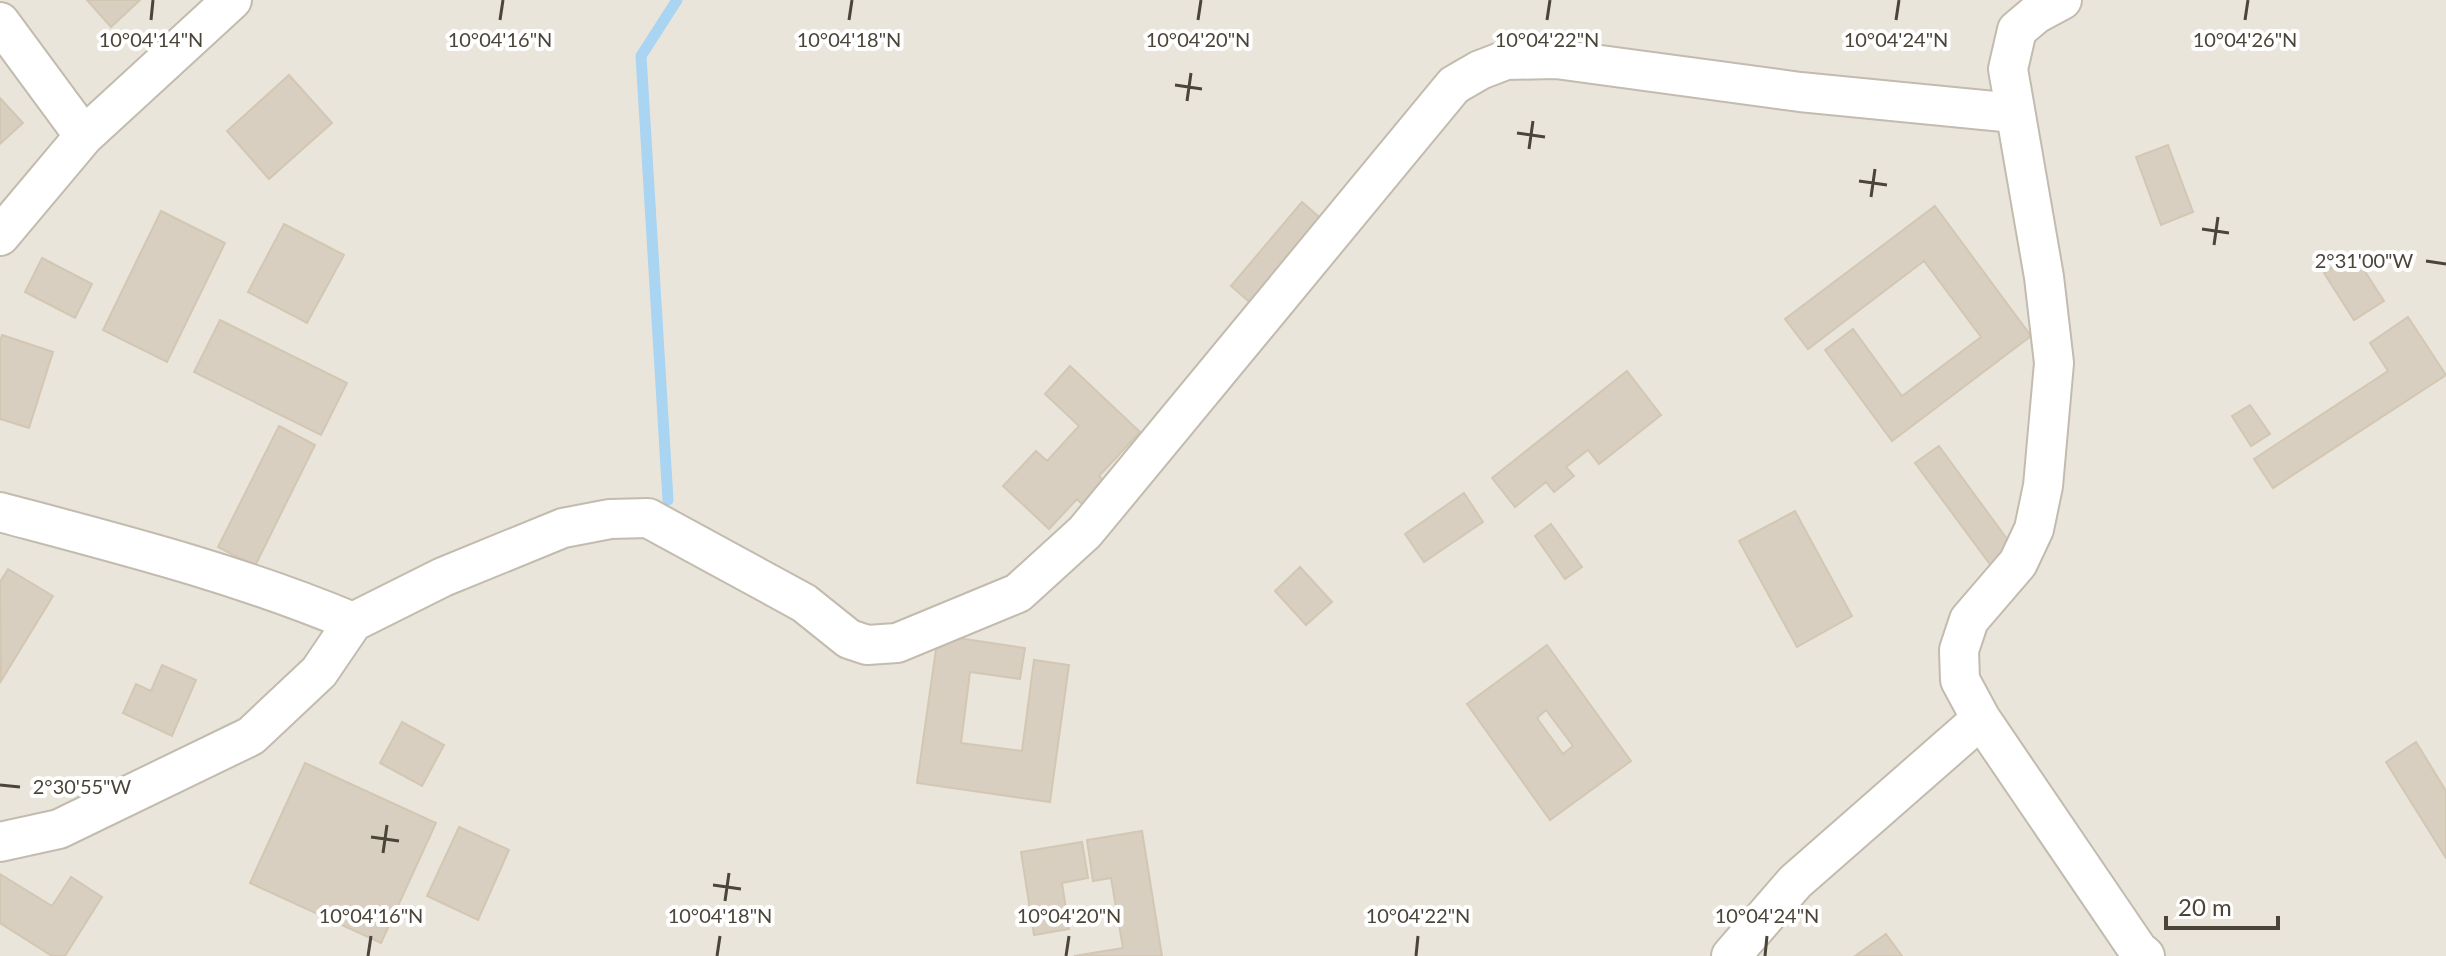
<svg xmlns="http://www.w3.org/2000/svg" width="2446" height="956" viewBox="0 0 2446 956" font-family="Lato,sans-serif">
	<rect width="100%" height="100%" fill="#f6f3ec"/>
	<path fill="#eae5da" d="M0 0H2446V956H0Z"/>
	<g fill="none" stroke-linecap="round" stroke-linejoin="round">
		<path stroke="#a9d4f2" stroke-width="11" d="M668 500 641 56 677 0"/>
	</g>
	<path fill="#d8cfc1" stroke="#d3c7b4" stroke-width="2" fill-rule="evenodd" d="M87 0H140L111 27Z
		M289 75 332 123 269 179 227 131Z
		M0 98 23 123 0 144Z
		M2168 145 2193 212 2161 225 2136 157Z
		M1302 202 1324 221 1254 306 1231 286Z
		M1935 206 2031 336 1892 441 1825 350 1853 329 1902 396 1981 337 1924 261 1808 349 1785 319Z
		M161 211 225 243 167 362 103 330Z
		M284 224 344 255 307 323 248 292Z
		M2353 253 2384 301 2354 320 2324 273Z
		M42 258 92 284 75 318 25 292Z
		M2408 317 2446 375 2273 488 2254 459 2388 371 2370 343Z
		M220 320 347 383 321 435 194 372Z
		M2 335 53 352 29 428 0 419V342Z
		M1070 366 1140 432 1099 476 1107 484 1085 507 1077 499 1049 529 1003 486 1036 451 1047 461 1079 426 1045 394Z
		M1627 371 1661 415 1599 464 1588 450 1566 467 1574 476 1554 492 1546 482 1515 507 1492 478Z
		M2250 405 2270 434 2251 446 2232 416Z
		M279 426 315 445 255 566 218 547Z
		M1939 446 2018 554 1995 571 1915 463Z
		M1464 493 1483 522 1424 562 1405 534Z
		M1795 511 1852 616 1797 647 1739 541Z
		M1551 524 1582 567 1565 579 1535 536Z
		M1300 567 1332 602 1306 625 1275 591Z
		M8 569 53 596 1 681 0 582Z
		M938 635 1025 648 1020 679 970 672 961 743 1022 751 1034 660 1069 665 1050 802 917 783Z
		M1547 645 1631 761 1550 820 1467 704ZM1546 710 1573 746 1563 754 1537 718Z
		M162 665 196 680 172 736 123 713 136 684 151 691Z
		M402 722 444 745 422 786 380 763Z
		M2416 742 2446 791V858L2386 762Z
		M305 763 436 823 381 943 250 883Z
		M459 827 509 850 478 920 427 896Z
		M1142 831 1162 956H1074L1123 948 1111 878 1093 881 1087 840Z
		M1082 842 1088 878 1062 883 1069 929 1034 935 1021 852Z
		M0 874 52 906 71 877 102 897 65 956H52L0 923Z
		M1886 934 1902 956H1855Z"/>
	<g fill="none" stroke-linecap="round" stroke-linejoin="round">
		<defs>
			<path id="minor" d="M2062 0 2036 14 2017 30 2008 69 2044 277 2054 363 2043 486 2034 529 2018 563 1969 620 1959 650 1960 680 1981 719 2138 950 2145 956
				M0 22 84 136 0 236
				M84 136 232 0
				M0 512C120 544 239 574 353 622L443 577 563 528 610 519 648 518 804 603 849 639 867 645 897 643 1018 593 1085 532 1454 85 1480 70 1506 60 1556 59 1800 92 2014 113
				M0 842 59 829 251 736 319 672 353 622
				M1731 956 1795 882 1981 719"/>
		</defs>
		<use href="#minor" stroke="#c2bbae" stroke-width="42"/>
		<use href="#minor" stroke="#fff" stroke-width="38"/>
	</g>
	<path fill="none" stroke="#4b4439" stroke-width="3" d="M151 20 153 0M500 20 503 0M849 20 852 0M1198 20 1201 0M1547 20 1550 0M1896 20 1899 0M2245 20 2248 0M1175 85 1202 89M1187 101 1191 73M1517 133 1545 137M1529 149 1533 121M1859 181 1887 185M1871 197 1875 169M2202 229 2229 233M2214 245 2218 217M2426 261 2446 264M0 785 20 787M371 837 399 841M383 853 387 825M713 885 741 889M725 901 729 873M368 956 371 936M717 956 720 936M1066 956 1069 936M1416 956 1418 936M1765 956 1767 936"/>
	<g font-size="20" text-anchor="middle" fill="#4b4439" stroke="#fff" stroke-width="8" stroke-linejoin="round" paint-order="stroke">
		<text x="151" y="47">10°04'14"N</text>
		<text x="500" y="47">10°04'16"N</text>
		<text x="849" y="47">10°04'18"N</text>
		<text x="1198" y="47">10°04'20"N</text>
		<text x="1547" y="47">10°04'22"N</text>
		<text x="1896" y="47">10°04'24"N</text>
		<text x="2245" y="47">10°04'26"N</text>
		<text x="2364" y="268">2°31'00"W</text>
		<text x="82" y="794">2°30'55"W</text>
		<text x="371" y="923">10°04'16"N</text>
		<text x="720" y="923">10°04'18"N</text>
		<text x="1069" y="923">10°04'20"N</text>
		<text x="1418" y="923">10°04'22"N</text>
		<text x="1767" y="923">10°04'24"N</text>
	</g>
	<path d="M2166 916v12h112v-12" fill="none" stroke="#4b4439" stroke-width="4"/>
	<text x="2178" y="916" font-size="24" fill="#4b4439" stroke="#ffffff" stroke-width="6" paint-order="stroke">20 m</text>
</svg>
